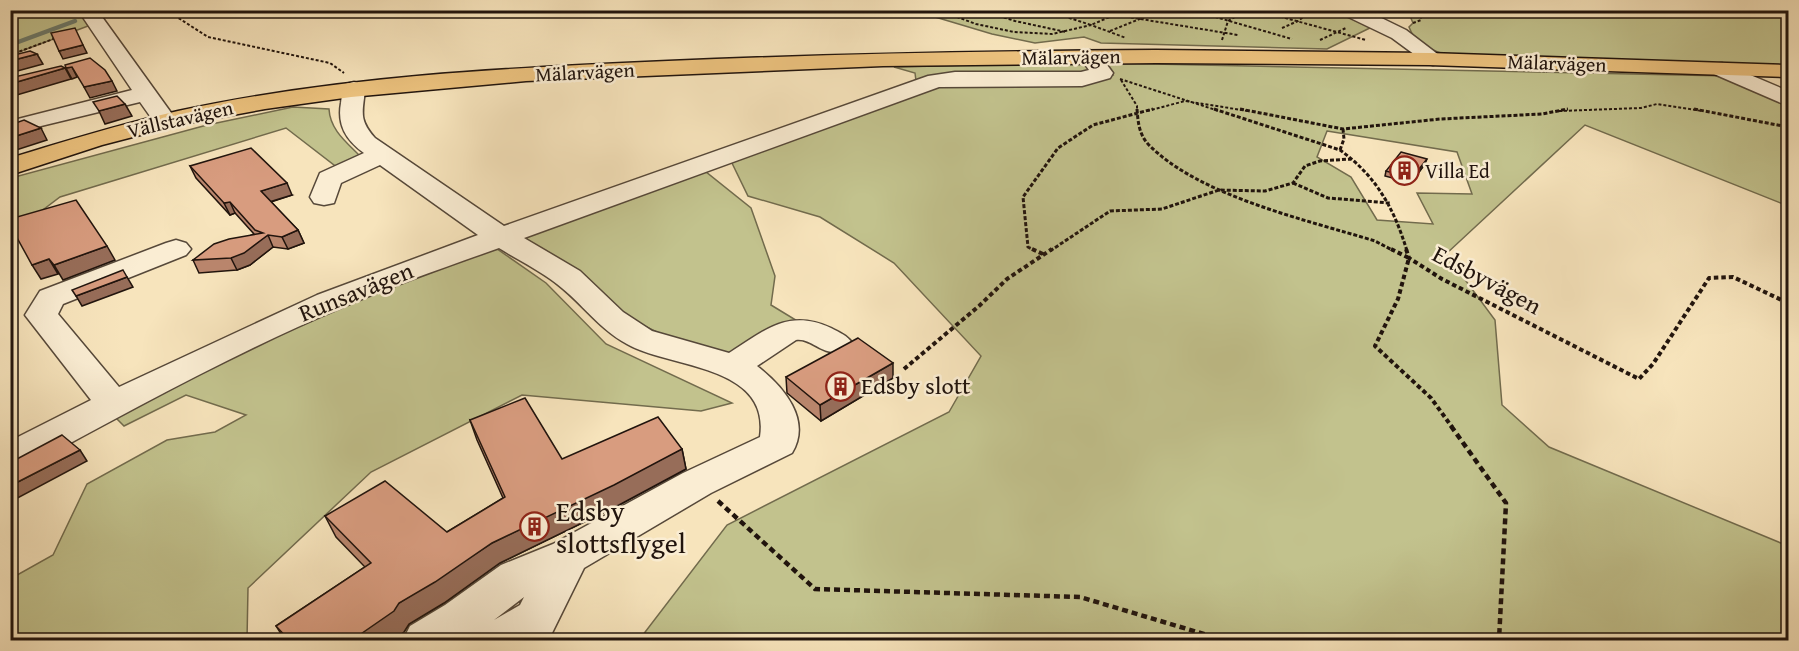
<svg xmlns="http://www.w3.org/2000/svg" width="1799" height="651" viewBox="0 0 1799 651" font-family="'Gentium Book Plus',serif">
	<rect width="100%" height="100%" fill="#f7e4bc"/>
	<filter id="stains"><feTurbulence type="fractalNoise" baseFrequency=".00333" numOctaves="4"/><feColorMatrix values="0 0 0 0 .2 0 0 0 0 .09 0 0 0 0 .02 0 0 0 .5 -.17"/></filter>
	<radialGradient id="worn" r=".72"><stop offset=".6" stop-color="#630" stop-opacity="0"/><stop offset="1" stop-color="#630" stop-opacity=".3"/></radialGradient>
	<path fill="#c2c28d" stroke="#726b4d" stroke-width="1.5" fill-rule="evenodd" d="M1339 10 1376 25 1327 49 1101 43 1084 37 1035 43 992 34 915 11Z
		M22 11H80L96 23 11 55 10 15Z
		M1401 11H1788V68L1451 56C1433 51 1415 45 1409 27L1413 23 1410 16Z
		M1082 62 1090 70 1078 74 916 81 915 73 894 67Z
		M1104 63 1728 76 1788 103V206L1585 125 1446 254 1495 320 1502 405 1549 447 1788 546V640H639L727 525 949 412 981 356 894 263 820 217 748 196 730 159 947 82 1084 80 1113 75ZM1327 131 1457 152 1472 194 1417 193 1433 224 1377 220 1351 177 1317 157Z
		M293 107 329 109C330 129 345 141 359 155L338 168 286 128 60 197 11 234V215L13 213 11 178 207 125Z
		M699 170 706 172 751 208 775 276 771 305 799 322 736 357 688 347 634 321 515 235Z
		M490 244 546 283 606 344 732 403 701 411 522 395 371 472 248 588 247 640H11L10 579 53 555 87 484 167 440 215 432 246 415 186 395 124 426 115 417 290 327Z"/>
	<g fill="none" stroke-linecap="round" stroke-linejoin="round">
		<path stroke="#6c7b6c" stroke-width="4.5" d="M10 45 75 21"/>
		<defs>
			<path id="minor" d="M78 10H97L177 121 173 126 165 128 157 126 140 102 41 126 10 136V121L132 90Z
				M1340 10H1365L1406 30 1444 59 1440 63 1433 65 1426 63 1392 38 1342 14Z
				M1089 50C1100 52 1106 64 1113 73L1110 78 1082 86 939 87 524 238 580 271 623 312 652 331 729 353C764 331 788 308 831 328 840 333 847 335 853 344L848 351C821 358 814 338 796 340L757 366C784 387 812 420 792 453L711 493 584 568 552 633 541 640H403L410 626 445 605 501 565 553 544 683 473 760 437C771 364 668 368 627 344 599 329 582 303 557 284 539 270 518 260 499 248 446 267 393 285 341 308 232 354 128 412 24 468L10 472V441L91 400 25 315 40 291 166 243 176 240 186 243 191 249 186 255 63 304 58 314 119 387 317 295 478 235 380 165 341 183 334 203 324 205 314 203 310 197 320 173 364 153C346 140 337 125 341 103 342 96 342 90 346 84L354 82 362 84 365 89C363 112 358 119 375 138L504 226 928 76 955 72H1081L1089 70 1079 56 1082 52ZM524 597 520 605 494 620Z
				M1722 63 1788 91V106L1714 74 1711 69 1714 64Z"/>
			<path id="major" d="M1156 50 1429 53 1788 65V77L1429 65 1156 63 883 66 526 81 351 97 265 109 179 125 102 145 10 175V158C66 141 121 124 178 111 339 76 505 68 668 61 831 54 993 51 1156 50Z"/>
		</defs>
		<use href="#minor" stroke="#564839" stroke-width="3"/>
		<use href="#major" stroke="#21140d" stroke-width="3"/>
		<path stroke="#21140d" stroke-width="2" stroke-dasharray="3 2" stroke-linecap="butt" d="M166 10 208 37 330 63 344 73
			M938 10 976 24 1014 32 1052 34 1091 25 1126 38
			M980 10 1015 21 1066 32
			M1045 10 1091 25 1126 10
			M1191 10 1292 39
			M1233 10 1243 13
			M1256 10 1366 40
			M1116 15 1238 35
			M114 17 136 10
			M1002 17 1018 10
			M10 18 29 10
			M1413 23 1421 20V10
			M1282 28 1298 21 1313 10
			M1110 31 1162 10
			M1222 40 1228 21 1247 10
			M1320 40 1346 28
			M10 55 56 38
			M1120 79 1219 111
			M1121 80 1137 106V111
			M1147 111 1185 101 1248 111
			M1559 111 1641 108 1657 104 1702 111"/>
		<path stroke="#21140d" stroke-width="3" stroke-dasharray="4 2" stroke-linecap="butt" d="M1137 109C1138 122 1139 134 1148 144 1198 196 1307 220 1375 241L1394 251
			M1214 109 1340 150C1376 176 1394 208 1407 251
			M1240 109 1343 129 1440 119 1542 114 1568 109
			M1694 109 1788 127
			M1340 150 1344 139 1343 129
			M1293 183 1328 198 1390 203
			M1036 251 1028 247 1023 197 1058 148 1093 125 1153 109
			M1050 251 1110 211 1162 209 1219 190 1265 191 1293 183 1305 166 1320 161 1351 159"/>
		<path stroke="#21140d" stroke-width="4" stroke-dasharray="4.5 3" stroke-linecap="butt" d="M1032 249 1043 254
			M1391 249 1409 258 1398 299 1375 346 1431 398 1452 427
			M1406 249 1409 258 1442 279 1639 379 1653 364 1709 278 1733 277 1788 303
			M904 369 979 306 1007 279 1052 249"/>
		<path stroke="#21140d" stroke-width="4.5" stroke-dasharray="6 4" stroke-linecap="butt" d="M1451 426 1506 503 1499 640
			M718 501 815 589 1080 597 1224 640"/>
		<use href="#minor" fill="#faedd3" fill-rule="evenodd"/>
		<use href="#major" fill="#ecc27e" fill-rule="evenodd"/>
	</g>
	<path fill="#ba866d" stroke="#21140d" stroke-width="1.5" d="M1425 164 1411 183 1385 176 1386 171Z
		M190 166 292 195 271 202 298 230 304 243 288 249 273 247 250 265 237 270 199 273 193 260 254 234 235 213 230 215 196 178Z
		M786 377 893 378 821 421 787 393Z
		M470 420 562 459 682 449 686 469 619 505 500 563 444 603 409 624 404 632 393 640H285L276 626 365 567 336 537 325 516 447 532 503 498 477 440Z"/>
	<path fill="#976d59" stroke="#21140d" stroke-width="1.5" d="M83 45 87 53 63 59 59 51Z
		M37 54 43 64 10 73V61Z
		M72 67 77 77 72 79 66 68Z
		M65 68 71 79 10 97V84Z
		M112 81 117 91 90 98 84 87Z
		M125 104 132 116 105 124 99 111Z
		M41 128 47 140 10 152V138Z
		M1427 159 1425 164 1411 183 1412 178Z
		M287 183 292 195 266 203 261 191Z
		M230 202 235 213 230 215 224 203Z
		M298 230 304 243 288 249 282 237Z
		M268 235 273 247 250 265 237 270 231 258Z
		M107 246 115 260 63 280 54 265Z
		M49 259 58 274 41 279 32 265Z
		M127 277 133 287 82 306 76 296Z
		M893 363V378L821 421 820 405Z
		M682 449 686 469 619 505 500 563 444 603 409 624 404 632 393 640H352L399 603 492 543Z
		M80 450 87 461 10 502V486Z"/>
	<path fill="#d89c7f" stroke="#21140d" stroke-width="1.5" d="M75 28 83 45 59 51 51 33Z
		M30 51 37 54 10 61V56Z
		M90 58 105 70 112 81 84 87 72 67 66 68 65 65Z
		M61 66 65 68 10 84V78Z
		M117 96 125 104 99 111 93 102Z
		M24 120 41 128 10 138V125Z
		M251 148 287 183 261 191 298 230 282 237 268 235 244 253 231 258 193 260 214 244 229 239 263 233 255 230 230 202 224 203 190 166Z
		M1401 152 1427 159 1412 178 1386 171Z
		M76 200 107 246 54 265 49 259 32 265 10 225V219Z
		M123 270 127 277 76 296 72 290Z
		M858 338 893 363 820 405 786 377Z
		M525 398 562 459 658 417 682 449 614 485 492 543 435 582 399 603 394 611 352 640H289L276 626 371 563 325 516 385 481 447 532 505 497 470 420Z
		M62 435 80 450 10 486V461L17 459Z"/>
	<defs>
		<symbol id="building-ring" viewBox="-11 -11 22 22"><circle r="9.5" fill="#faedd3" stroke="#8f2418" stroke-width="1.5"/><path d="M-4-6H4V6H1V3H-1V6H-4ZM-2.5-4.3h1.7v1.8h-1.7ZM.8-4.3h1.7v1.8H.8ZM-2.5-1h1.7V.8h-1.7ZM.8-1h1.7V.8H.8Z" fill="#8f2418"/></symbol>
	</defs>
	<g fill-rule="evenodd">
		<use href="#building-ring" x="1388" y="154" width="33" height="33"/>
		<use href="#building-ring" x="824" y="370" width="33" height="33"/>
		<use href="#building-ring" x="518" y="510" width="33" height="33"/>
	</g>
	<g text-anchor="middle" stroke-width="5" stroke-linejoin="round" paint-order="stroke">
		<g font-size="20" fill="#21140d" stroke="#faedd3">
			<text transform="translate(1071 57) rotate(-1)" y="7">Mälarvägen</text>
			<text transform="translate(1557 63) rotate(2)" y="7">Mälarvägen</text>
			<text transform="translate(585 72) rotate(-3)" y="7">Mälarvägen</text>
			<text transform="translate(180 119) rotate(-13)" y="7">Vällstavägen</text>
		</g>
		<g font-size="20" fill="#21140d" stroke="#faedd3" text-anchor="start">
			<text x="1425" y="178">Villa Ed</text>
		</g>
		<g font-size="24" fill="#21140d" stroke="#faedd3">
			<text transform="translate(1487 280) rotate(28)" y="8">Edsbyvägen</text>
			<text transform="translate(356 292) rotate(-22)" y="8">Runsavägen</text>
		</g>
		<g font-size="24" fill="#21140d" stroke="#faedd3" text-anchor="start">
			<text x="861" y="394">Edsby slott</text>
		</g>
		<g font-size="28" fill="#21140d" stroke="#faedd3" text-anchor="start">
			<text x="556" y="521">Edsby<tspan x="556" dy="32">slottsflygel</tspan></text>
		</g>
	</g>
	<rect width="1799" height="651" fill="none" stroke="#f7e4bc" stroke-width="36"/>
	<rect x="12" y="12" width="1775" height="627" fill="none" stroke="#21140d" stroke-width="3"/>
	<rect x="18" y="18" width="1763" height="615" fill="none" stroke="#21140d" stroke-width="1.5"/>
	<rect width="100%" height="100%" filter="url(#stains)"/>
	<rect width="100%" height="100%" fill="url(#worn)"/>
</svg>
